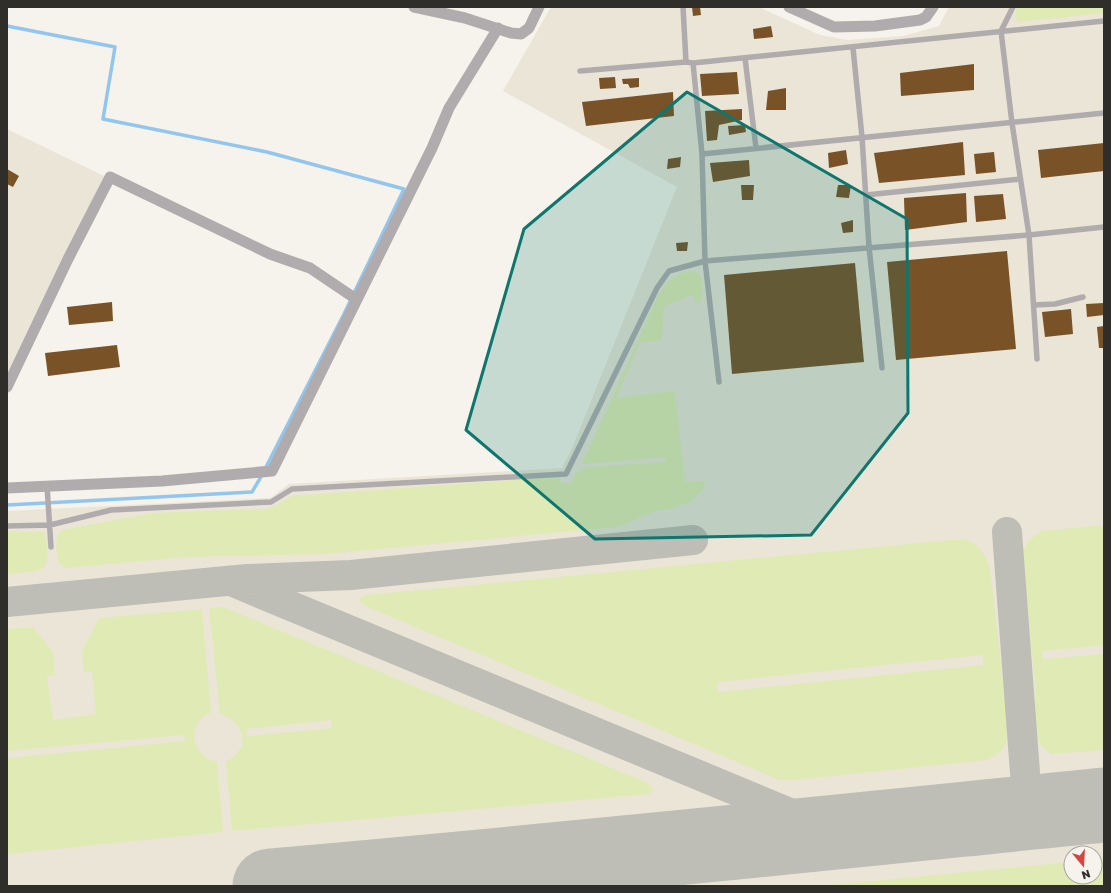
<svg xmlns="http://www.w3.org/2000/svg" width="1111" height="893" viewBox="0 0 1111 893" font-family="'Golos Text',sans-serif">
	<rect width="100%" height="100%" fill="#f5f3eb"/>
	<path fill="#eae5d7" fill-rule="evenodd" d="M551 7H759L820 35 848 40 903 36 939 26 949 7H1104V886H7V511L270 498 289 484 562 468 573 446 677 187 503 91ZM1071 853H1095V877H1071Z
		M7 129 104 176 7 374Z"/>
	<path fill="#e0eab5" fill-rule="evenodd" d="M1017 7H1104V13L1018 22 1015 17Z
		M693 271 699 274C703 281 704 295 700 302L696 303 693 294 664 307 662 340 640 343 616 398 675 391 685 482 705 481 704 488 692 501 669 510H658L617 527 325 554 188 557 65 568 59 563C56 553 54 539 61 530L153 513 265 509 275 506 291 496 556 477 560 479 562 483 571 484 576 473 588 467 666 462V457L582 464 658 296C667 282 675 272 693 271Z
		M1104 525V645L1042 651 1043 659 1104 654V750L1051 754 1040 744 1033 728 1032 705 1036 696 1025 582 1019 572 1023 551 1028 541 1041 531Z
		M7 531 44 532C47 540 50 560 44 568L36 571 7 574Z
		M962 539C979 543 984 553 990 568L1008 726C1007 745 1005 752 987 760L794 780H780L370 608 362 603 359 599 361 597 366 595ZM983 655V665L718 692V682Z
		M223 607 648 783 653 790 649 794 232 831 226 762C252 747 246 724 220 713L209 608ZM331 720 332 728 247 736 246 729Z
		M202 609 211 712C185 724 191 756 217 762L223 832 7 854V758L185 741 184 735 7 751V629L33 627 53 652 55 675 47 676 53 720 96 714 92 672H84L82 651 99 618Z
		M1104 859V886H821L1071 862V877H1095V860Z"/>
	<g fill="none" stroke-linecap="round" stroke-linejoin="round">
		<path stroke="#93c6ee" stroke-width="3.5" d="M7 26 115 47 103 119 267 152 404 189 344 314 265 469
			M7 505 252 492 262 475"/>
		<path stroke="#bebdb6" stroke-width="30" d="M1007 532 1028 813
			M238 584 790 813 830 832
			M7 602 247 579 351 575 693 540
			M535 863 561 872 578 886
			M631 886 654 860 676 849"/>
		<path stroke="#bebdb6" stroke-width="75" d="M270 886C549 862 826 833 1104 805"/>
	</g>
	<path fill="#795327" d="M692 7H700L701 15 693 16Z
		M771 26 773 37 754 39 753 29Z
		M974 64V90L901 96 900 73Z
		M737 72 739 94 702 96 700 74Z
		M615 77 616 88 600 89 599 78Z
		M639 78V87L630 88 628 84H623L622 79Z
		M786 88V110H766L768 91Z
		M673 92 674 116 586 126 582 102Z
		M742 109V120L719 125 717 140 707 141 705 111Z
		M745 125 746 132 729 135 728 126Z
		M963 142 965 175 879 183 874 153Z
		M1104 143V171L1041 178 1038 150Z
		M846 150 848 164 829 168 828 153Z
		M994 152 996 172 976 174 974 154Z
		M681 157 680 167 667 169 668 159Z
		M749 160 750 176 713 182 710 163Z
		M7 169 19 176 13 187 7 184Z
		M741 185H754L753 200H742Z
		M838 185H851L849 198 836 197Z
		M966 193 967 222 905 230 904 198Z
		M1003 194 1006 219 976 222 974 196Z
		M853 220V232L843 233 841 223Z
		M688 242 687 251H677L676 243Z
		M1007 251 1016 349 896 360 887 262Z
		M855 263 864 362 732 374 724 275Z
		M112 302 113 321 69 325 67 307Z
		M1104 303V315L1087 317 1086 304Z
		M1071 309 1073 334 1045 337 1042 312Z
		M1104 326V348H1099L1097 327Z
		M117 345 120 367 48 376 45 353Z"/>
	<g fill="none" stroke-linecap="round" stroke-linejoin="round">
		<path stroke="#b0acae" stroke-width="5.5" d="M683 7 686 62
			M1013 7 1001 31 1012 123 1029 235 1037 359
			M853 48 862 137 869 247 882 368
			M745 58 756 148
			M693 63 702 154 705 261 719 382
			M580 71 686 62 693 63 1104 21
			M702 154 1104 113
			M866 195 1020 179
			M1034 305 1055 304 1083 297
			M47 486 51 547
			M7 526 50 525 111 510 271 502 292 489 566 474 657 288 669 271 705 261 1029 235 1104 227"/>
		<path stroke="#b0acae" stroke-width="11" d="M7 387 68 259 110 177 270 254 310 268 356 299
			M7 488 162 481 272 471 432 148 449 108 498 28"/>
		<path stroke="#b0acae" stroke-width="11" d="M414 7 465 18 511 33 521 34 529 28 539 7
			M789 7 834 27 875 26 920 20 926 17 933 7"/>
	</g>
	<path fill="#0f766e" fill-opacity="0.2" stroke="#0f766e" stroke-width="3" stroke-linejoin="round" d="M687 92 907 219 908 413 811 535 595 539 466 430 524 229Z"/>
	<rect width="1111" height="893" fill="none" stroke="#2f2e2b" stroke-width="16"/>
	<g transform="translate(1083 865) rotate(162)"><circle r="19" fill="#f5f3eb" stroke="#a6a49e"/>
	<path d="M0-3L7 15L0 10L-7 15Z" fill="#d54642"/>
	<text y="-6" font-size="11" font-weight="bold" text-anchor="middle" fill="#2f2e2b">N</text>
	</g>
</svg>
